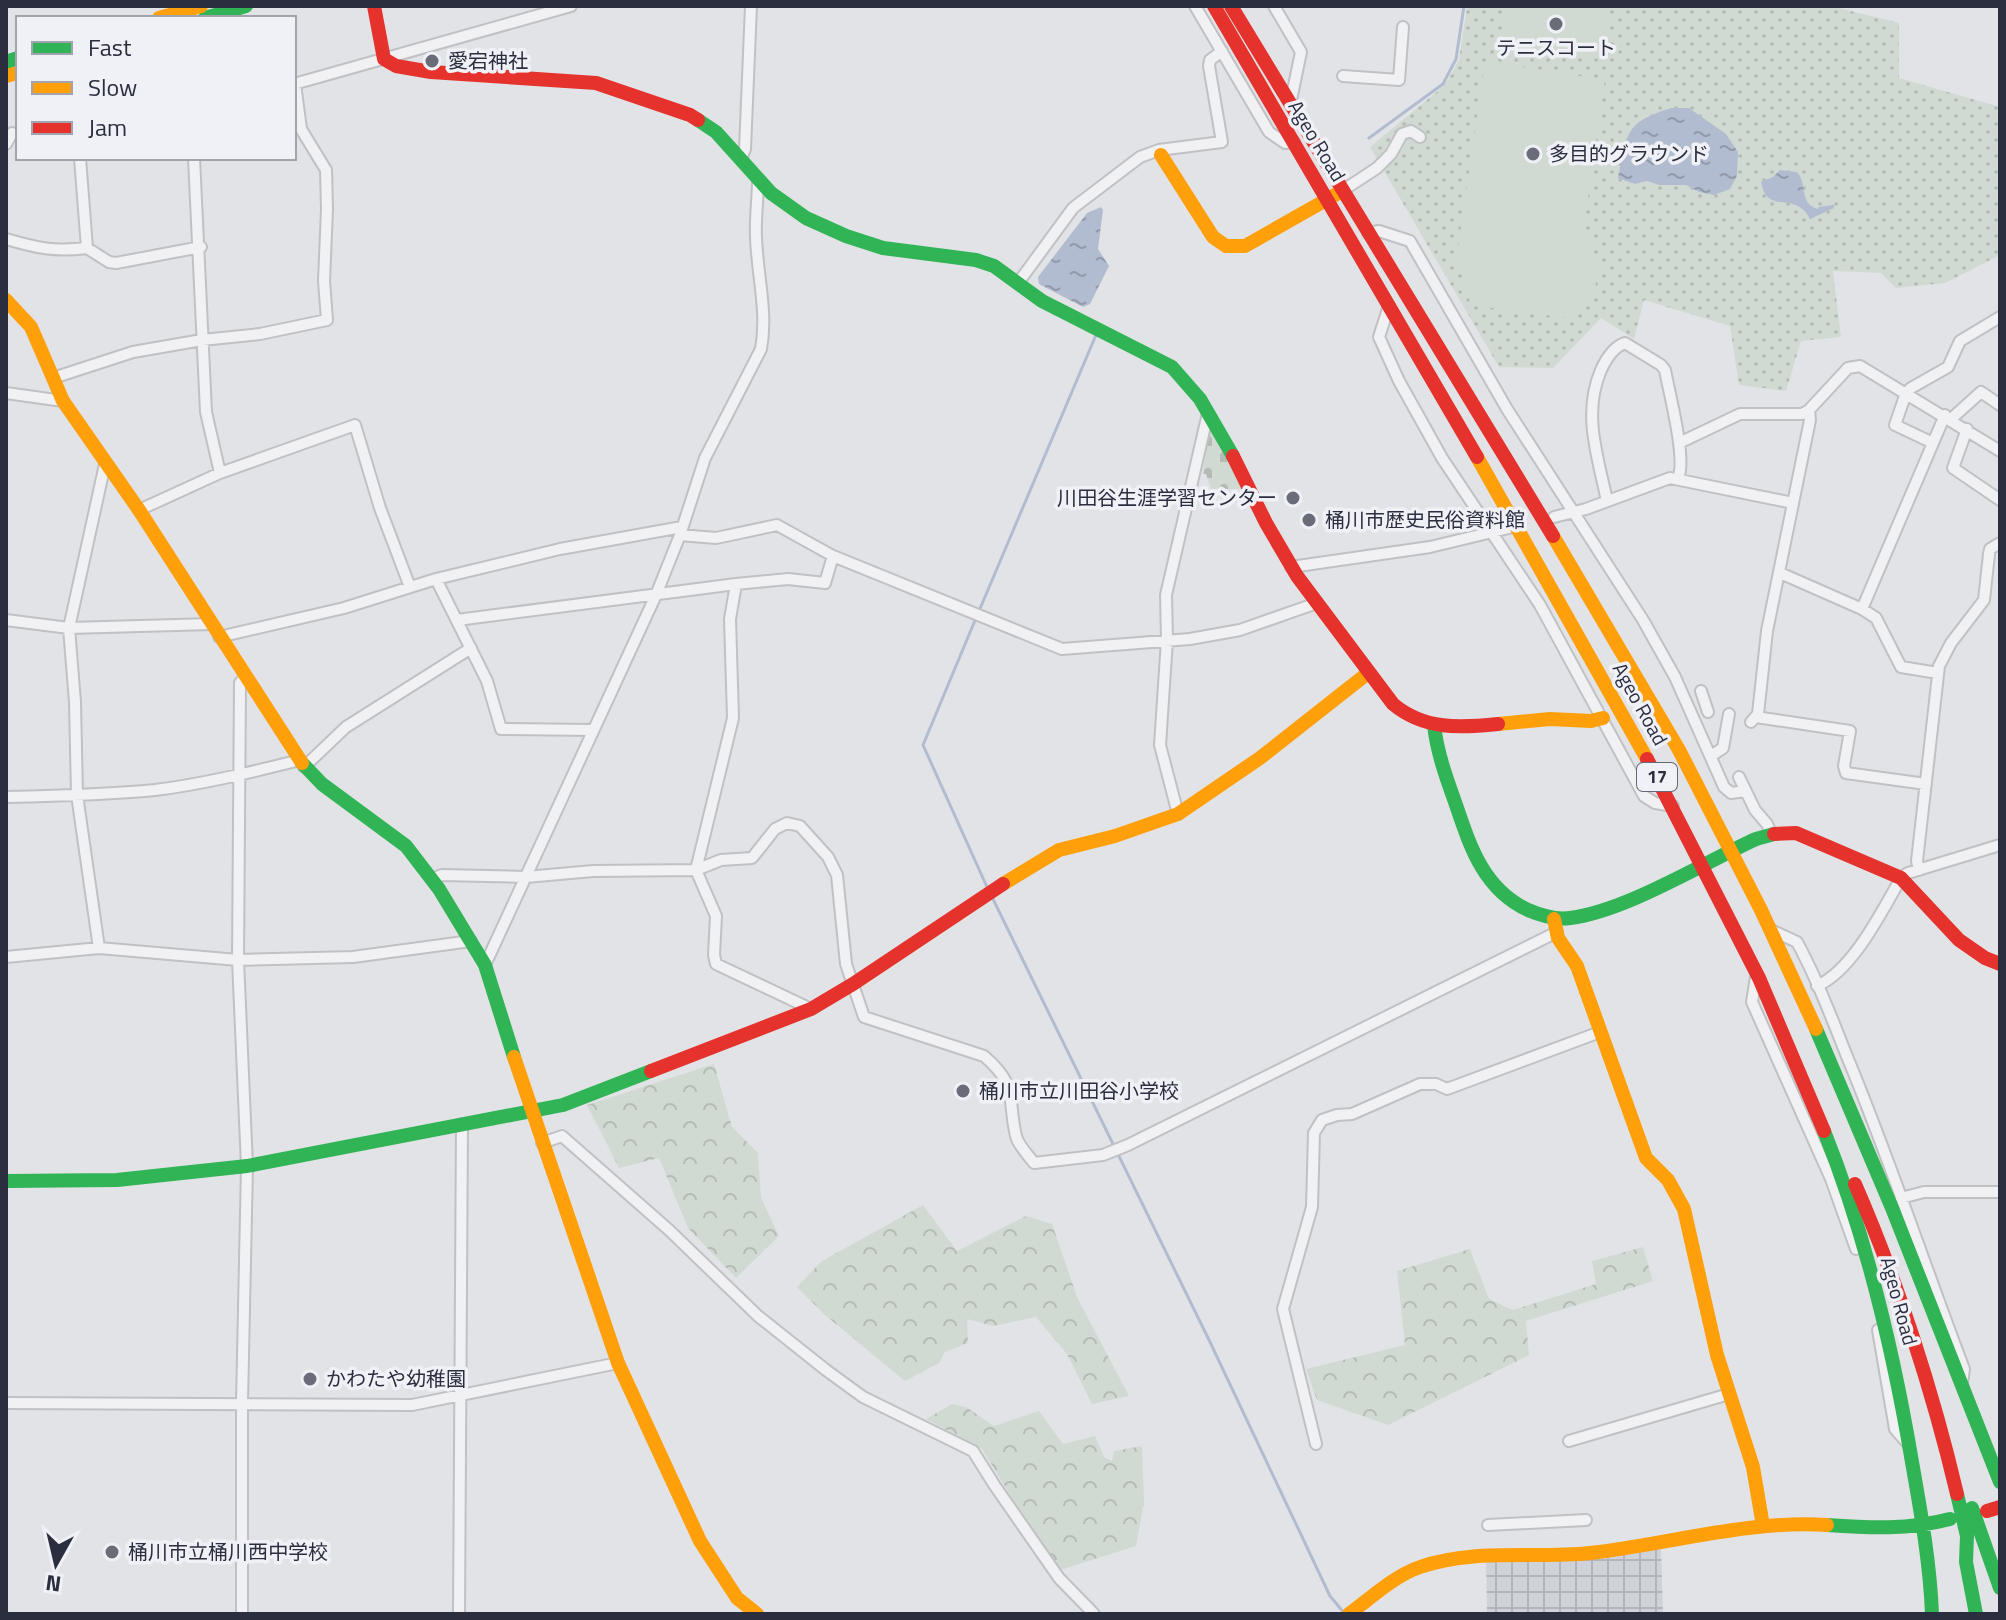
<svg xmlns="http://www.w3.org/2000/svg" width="2006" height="1620" viewBox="0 0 2006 1620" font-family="'Titillium Web','Noto Sans JP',sans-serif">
	<defs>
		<pattern id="industrial-grid" width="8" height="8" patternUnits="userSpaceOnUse" patternTransform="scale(2)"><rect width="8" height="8" fill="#d0d2d9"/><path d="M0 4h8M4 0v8" fill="none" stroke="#b3b5bb"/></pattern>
		<pattern id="forest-crowns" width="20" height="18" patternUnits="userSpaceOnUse" patternTransform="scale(2)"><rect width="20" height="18" fill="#d1dad2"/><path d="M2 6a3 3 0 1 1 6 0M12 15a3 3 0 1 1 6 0" fill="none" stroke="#b4bbb5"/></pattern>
		<pattern id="cemetery-stones" width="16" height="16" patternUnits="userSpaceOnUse" patternTransform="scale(2)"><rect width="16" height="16" fill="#d1dad2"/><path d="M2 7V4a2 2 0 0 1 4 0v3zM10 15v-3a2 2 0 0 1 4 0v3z" fill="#b4bbb5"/></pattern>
		<pattern id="park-dots" width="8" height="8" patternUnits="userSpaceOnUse" patternTransform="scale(2)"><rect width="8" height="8" fill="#d1dad2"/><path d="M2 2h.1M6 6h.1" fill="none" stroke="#b4bbb5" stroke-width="1.8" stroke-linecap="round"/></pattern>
		<pattern id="water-ripples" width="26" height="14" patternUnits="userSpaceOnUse" patternTransform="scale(2)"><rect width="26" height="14" fill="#b2bcd0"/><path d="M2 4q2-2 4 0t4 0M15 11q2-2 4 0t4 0" fill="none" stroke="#9199aa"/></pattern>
	</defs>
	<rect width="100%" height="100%" fill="#e2e3e6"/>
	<path fill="url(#industrial-grid)" d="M1661 1549 1663 1614H1487L1486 1562 1589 1558Z"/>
	<path fill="url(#forest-crowns)" d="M714 1064 732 1127 758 1153 761 1198 779 1236 736 1278 688 1228 659 1158 619 1168 587 1105Z
		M923 1205 957 1251 1026 1216 1052 1224 1077 1297 1129 1396 1092 1404 1067 1354 1036 1317 993 1326 967 1319 968 1343 945 1352 939 1363 905 1381 825 1315 797 1287 822 1261Z
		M1643 1247 1653 1281 1526 1321 1529 1355 1388 1425 1317 1400 1306 1369 1405 1345 1397 1271 1470 1249 1489 1299 1513 1310 1596 1284 1592 1261Z
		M952 1404 966 1407 994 1426 1039 1411 1063 1444 1095 1436 1104 1457 1112 1461 1114 1451 1142 1446 1144 1502 1136 1546 1057 1571 982 1449 926 1419Z"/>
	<path fill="url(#cemetery-stones)" d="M1211 432 1246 489H1211L1206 474H1203L1207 433Z"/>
	<path fill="url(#park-dots)" d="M1467 6H1831L1899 23V78L2000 107V255L1945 283 1896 288 1881 273 1833 271 1841 337 1801 341 1786 391 1739 385 1730 326 1644 300 1634 339 1601 318 1553 368 1499 367 1370 147 1445 85 1459 60Z"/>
	<path fill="#d1dad2" d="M1508 6H1611L1603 56 1502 41Z
		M1485 61 1605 80 1584 227 1598 269 1595 288 1587 305 1575 319 1471 305 1457 256Z"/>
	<path fill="url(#water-ripples)" d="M1671 108H1689L1726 134 1738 152 1737 176 1730 189 1714 195 1699 192 1686 185H1659L1647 181 1635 184 1618 178C1628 132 1624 123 1671 108Z
		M1780 170 1797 172C1808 184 1798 203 1818 209L1819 207 1833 205 1834 208 1810 219C1808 216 1806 211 1802 209 1787 196 1766 211 1761 182L1773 177Z
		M1101 207 1103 210 1098 249 1109 266 1090 304 1083 307 1039 284 1038 277 1087 213Z"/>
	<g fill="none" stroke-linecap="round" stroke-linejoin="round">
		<path stroke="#b2bcd0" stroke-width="3" d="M1369 138 1443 84 1456 59 1464 6
			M979 611 1096 335
			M976 618 923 745 987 887
			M992 897 1210 1342 1330 1596 1345 1614"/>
		<defs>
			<path id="street" d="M1195 6 1269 132 1285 143 1294 142
				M1274 6 1301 52 1291 100
				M1343 76 1399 80 1403 27
				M294 84 571 6
				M6 144 12 133
				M80 158 87 248
				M194 158 206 412 220 473
				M741 159 745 149 751 6
				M1342 191 1377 168 1391 154 1402 134 1411 131 1420 137
				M1368 233 1379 231 1410 241 1507 409 1643 620 1675 677 1724 787 1731 793 1745 791
				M6 239C37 248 54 252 87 248L109 262 116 263 201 247
				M1018 283 1073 208 1140 157 1159 150 1222 142 1209 66 1210 60 1222 51
				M1389 306 1379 337 1399 381 1442 458 1540 605 1644 796 1655 803 1673 806
				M53 378 133 352 202 340 260 334 327 320 324 281 327 209 326 170 301 129 295 84
				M6 393 63 401
				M1951 419 1981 392 2000 405
				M1967 429 1953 468 2000 500
				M1679 443 1740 414H1802L1809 410 1848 368 1860 366 2000 451
				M1933 443 1895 425 1906 393 1911 388 1948 367 1960 341 2000 317
				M1607 501C1598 457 1582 414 1601 370 1606 359 1613 347 1625 343L1661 365 1665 370C1669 392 1687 460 1678 478
				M139 510 220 473 355 425 380 508 410 587
				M1554 517 1586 509 1670 478 1793 503
				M680 535 716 538 777 525 833 556 1062 649 1190 639 1240 630 1317 603
				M1291 567 1430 547 1509 528
				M1780 573 1862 609 1876 618 1901 667 1938 673
				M436 579 487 681 501 729 593 730
				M736 584 730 619 733 718 696 870 716 916 714 955 716 964 811 1009
				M1862 609 1945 415
				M6 620 69 628 212 624
				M457 620 736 584 788 579 825 583 833 556
				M219 637 344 608 436 579 560 549 682 527
				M1701 691 1708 712
				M1756 717 1850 731 1844 766 1846 773 1926 784
				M1751 722 1758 714 1767 631 1810 420 1809 410
				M1711 756 1723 748 1729 714
				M304 767 346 727 471 648
				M1739 777 1755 810 1767 824 1771 833
				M6 797C56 796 105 795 155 790 204 784 252 772 300 760
				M1178 814 1160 745 1167 640 1166 595 1208 413
				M1919 870 1917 861 1939 666 1951 643 1984 600 1989 554 1990 549 2000 543
				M432 879 442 875 526 877 593 871 696 870 721 860 752 858 775 829 787 823 800 826 828 857 837 875 846 964 864 1017 984 1056C1019 1086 1007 1098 1016 1136 1018 1145 1028 1155 1034 1163L1103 1155 1128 1145 1557 932
				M1771 930 1797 942C1816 977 1831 1016 1846 1054 1889 1157 1924 1264 1964 1369L1962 1383
				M99 948 77 795 75 702 69 628 105 464
				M6 957 99 948 238 960 353 957 471 941
				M485 965 656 595 680 535 705 458 761 349C768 312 757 274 756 237 755 218 758 199 758 180
				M1756 977 1752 1002 1831 1179 1856 1249
				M1817 986C1853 970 1882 911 1901 878L1908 873 2000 845
				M542 1143 562 1136 669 1230 758 1316 826 1370 863 1397 973 1451 995 1486 1059 1578 1094 1614
				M1901 1198 1924 1192H2000
				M1878 1330 1895 1429 1908 1444
				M6 1403 412 1405 618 1363
				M1569 1441 1729 1394
				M1316 1444 1283 1309 1312 1207 1314 1133 1322 1120 1337 1115 1352 1114 1420 1084H1436L1447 1089 1600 1032
				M1488 1525 1586 1520
				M242 1614V1403L247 1166 238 960 240 683 245 677
				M459 1614 462 1124"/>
		</defs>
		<use href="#street" stroke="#c0c1c4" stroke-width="14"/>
		<use href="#street" stroke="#f1f1f4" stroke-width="10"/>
		<path stroke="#30b455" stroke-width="14" d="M205 18 246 6
			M6 62 18 58
			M698 120 716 132 771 193 806 218 846 236 883 248 976 260 994 266 1042 301 1172 367 1200 399 1233 456
			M1434 725C1437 752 1446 777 1455 802 1470 846 1483 889 1528 910 1542 916 1555 920 1570 918 1626 911 1703 863 1756 839L1774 834
			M302 763 322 784 406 846 439 889 485 965 514 1057
			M1816 1029 1892 1208 2000 1482
			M1824 1131C1867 1238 1893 1349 1912 1462 1921 1513 1930 1563 1932 1614
			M6 1181 117 1180 247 1166 563 1105 651 1071
			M1957 1494 1967 1536 1966 1562 1976 1614
			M1972 1508 2000 1588
			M1827 1525C1870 1528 1908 1530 1950 1519"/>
		<path stroke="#ff9f0a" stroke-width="14" d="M159 18 201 6
			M6 76 18 73
			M1161 155 1213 237 1226 246H1245L1342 191
			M6 300 31 327 63 401 139 510 302 763
			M1477 457 1647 759
			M1553 536 1679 750 1761 910 1816 1029
			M1498 724 1550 719 1591 721 1603 718
			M1003 884 1059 850 1115 836 1178 814 1260 758 1368 673
			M1554 919 1558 938 1577 966 1646 1158 1668 1180 1684 1209 1717 1355 1753 1467 1763 1526
			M514 1057 618 1363 700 1541 737 1598 757 1614
			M1349 1614C1371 1598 1394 1576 1420 1567 1475 1548 1534 1559 1590 1553 1669 1544 1747 1520 1827 1525"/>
		<path stroke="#e5322d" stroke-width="14" d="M374 6 384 59 396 66 431 72 596 83 690 115 698 120
			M1214 6 1477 457
			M1231 6 1553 536
			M1233 456 1266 523 1297 576 1393 704C1424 730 1460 728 1498 724
			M1647 759 1759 978 1824 1131
			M1774 834 1796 833 1901 878 1959 940 1985 958 2000 964
			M651 1071 811 1009 853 984 1003 884
			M1855 1184C1897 1280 1933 1392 1957 1494
			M1987 1511 2000 1507"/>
	</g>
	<g fill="#6a6d79" stroke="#f0f1f6" stroke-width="3">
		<circle cx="1556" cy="24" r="8"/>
		<circle cx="432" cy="61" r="8"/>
		<circle cx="1533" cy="154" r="8"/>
		<circle cx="1293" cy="498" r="8"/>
		<circle cx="1309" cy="520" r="8"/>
		<circle cx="963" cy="1091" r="8"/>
		<circle cx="310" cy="1379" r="8"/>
		<circle cx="112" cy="1552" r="8"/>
	</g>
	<g text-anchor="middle" stroke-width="7" stroke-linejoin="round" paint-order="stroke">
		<rect fill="#f0f1f6" stroke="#656876" stroke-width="2" x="1637" y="763" width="40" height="28" rx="6"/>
		<g font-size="18" font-weight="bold" fill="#2a2e3f">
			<text x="1657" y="783">17</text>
		</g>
		<g font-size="20" fill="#2a2e3f" stroke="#f0f1f6" text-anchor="start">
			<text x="1556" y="55" text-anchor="middle">テニスコート</text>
			<text x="448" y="68">愛宕神社</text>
			<text x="1549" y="161">多目的グラウンド</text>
			<text x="1277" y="505" text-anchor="end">川田谷生涯学習センター</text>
			<text x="1325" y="527">桶川市歴史民俗資料館</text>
			<text x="979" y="1098">桶川市立川田谷小学校</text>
			<text x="326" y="1386">かわたや幼稚園</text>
			<text x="128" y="1559">桶川市立桶川西中学校</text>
		</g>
		<g font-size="20" fill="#2a2e3f" stroke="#f0f1f6">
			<text transform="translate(1317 141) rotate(59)" y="7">Ageo Road</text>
			<text transform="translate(1640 704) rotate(61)" y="7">Ageo Road</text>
			<text transform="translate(1899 1301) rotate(75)" y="7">Ageo Road</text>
		</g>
	</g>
	<rect width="2006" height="1620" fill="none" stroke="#2a2e3f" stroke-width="16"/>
	<rect x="16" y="16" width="280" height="144" fill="#f0f1f6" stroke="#a1a3ad" stroke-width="2"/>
	<rect x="32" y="42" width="40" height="12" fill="#30b455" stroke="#a1a3ad" stroke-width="2"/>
	<text x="88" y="56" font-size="24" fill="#2a2e3f">Fast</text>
	<rect x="32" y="82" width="40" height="12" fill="#ff9f0a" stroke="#a1a3ad" stroke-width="2"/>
	<text x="88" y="96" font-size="24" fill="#2a2e3f">Slow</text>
	<rect x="32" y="122" width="40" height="12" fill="#e5322d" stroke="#a1a3ad" stroke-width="2"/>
	<text x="88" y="136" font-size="24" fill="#2a2e3f">Jam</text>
	<g transform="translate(56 1564) rotate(188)" stroke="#f0f1f6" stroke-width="6" paint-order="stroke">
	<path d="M0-6L14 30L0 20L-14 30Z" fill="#2a2e3f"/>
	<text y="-12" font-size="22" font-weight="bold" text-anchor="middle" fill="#2a2e3f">N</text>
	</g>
</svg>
